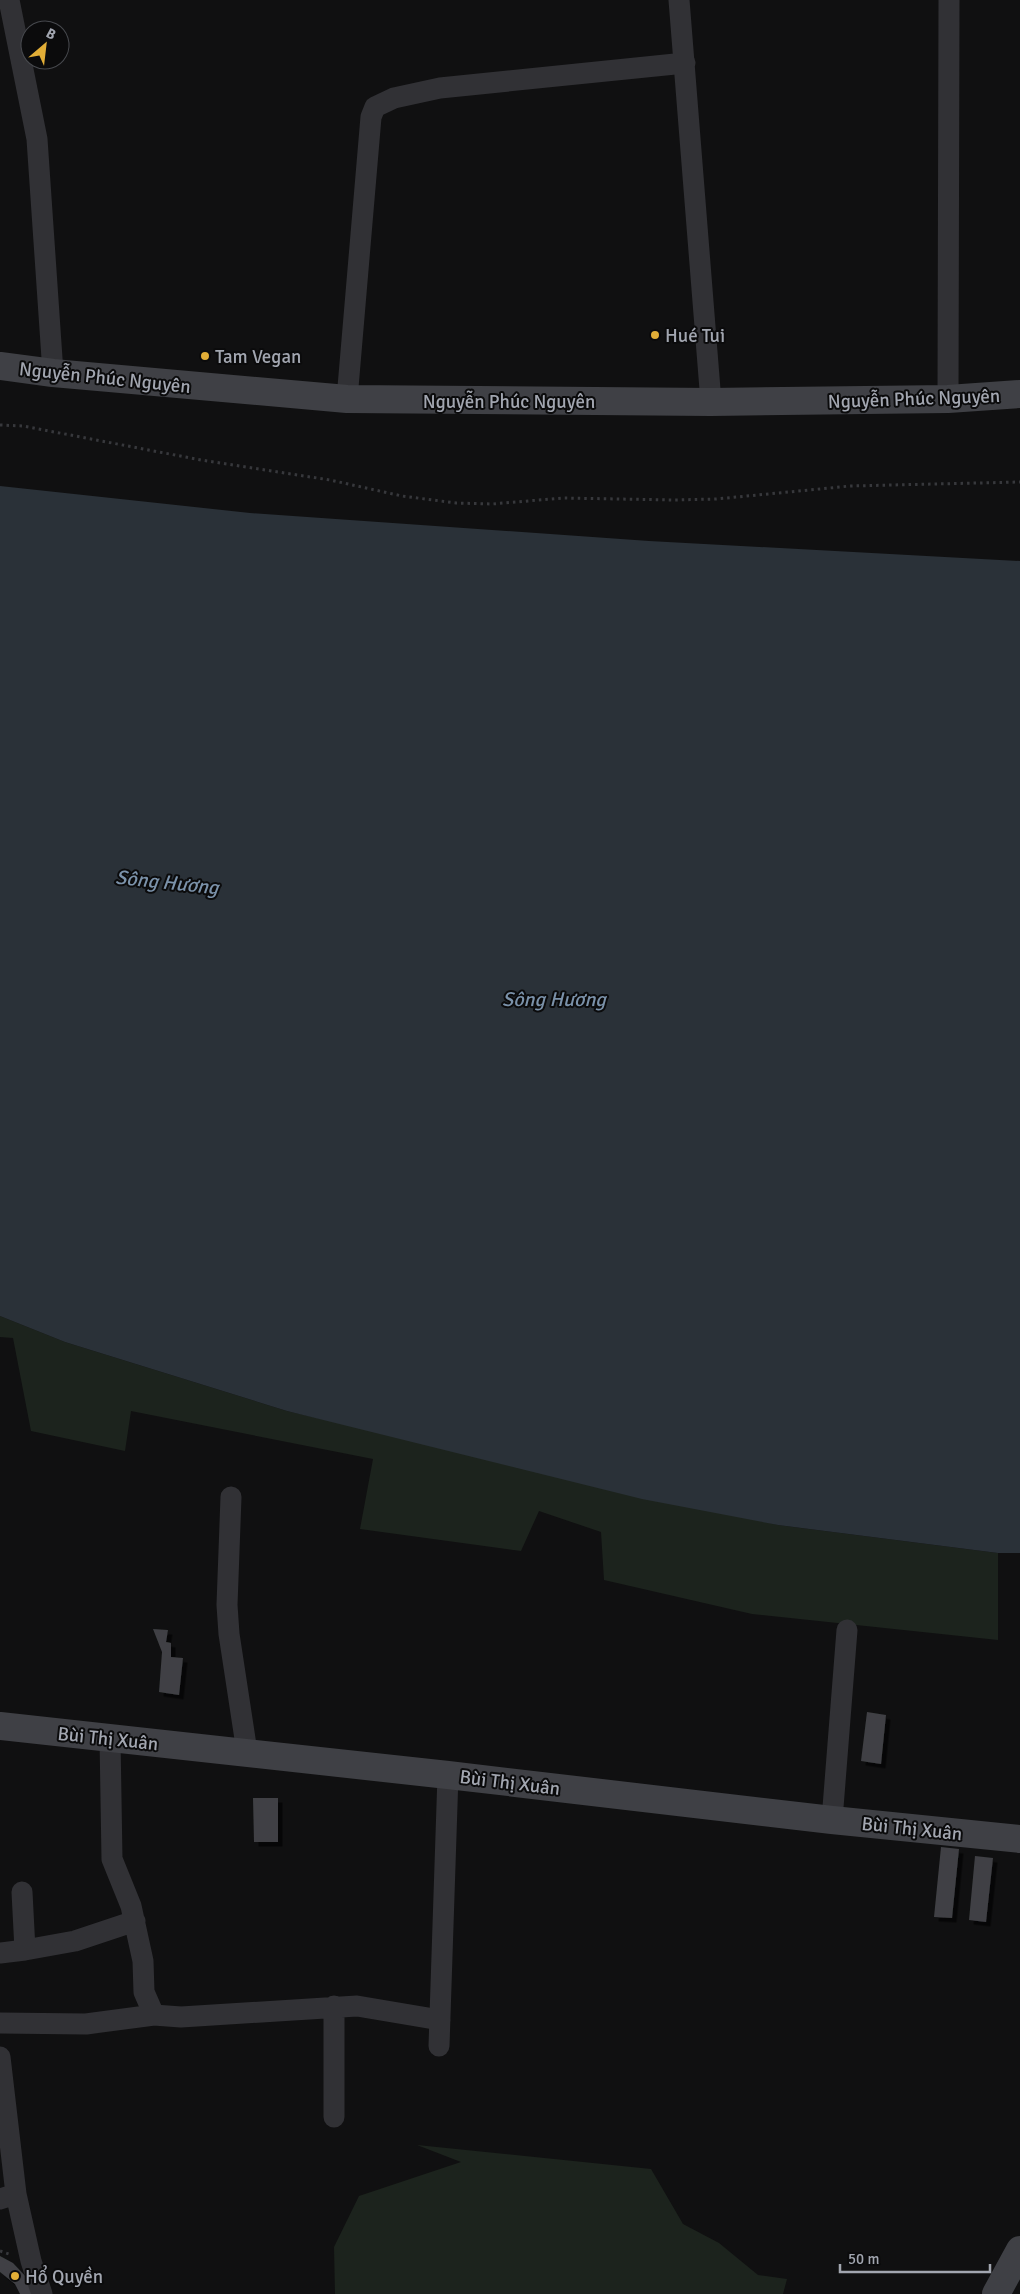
<svg xmlns="http://www.w3.org/2000/svg" width="1020" height="2294" viewBox="0 0 1020 2294" font-family="Signika,sans-serif">
	<defs>
		<filter id="shadow"><feDropShadow dx="4.5" dy="4.5" stdDeviation="0" flood-color="#0009"/></filter>
	</defs>
	<rect width="100%" height="100%" fill="#101011"/>
	<path fill="#1c231d" d="M0 1316 65 1342 287 1411 778 1525 998 1553V1640L752 1614 604 1580 601 1532 539 1511 521 1551 360 1529 373 1459 131 1411 125 1451 31 1431 13 1338 0 1337Z
		M417 2145 651 2169 683 2224 719 2243 758 2275 787 2279 783 2294H335L334 2247 359 2196 461 2162Z"/>
	<path fill="#2a3138" d="M0 486 250 513 649 541 1020 561V1553H998L778 1525 642 1499 287 1411 65 1342 0 1316Z"/>
	<path fill="#3f4044" filter="url(#shadow)" d="M153 1629 168 1630 166 1642 171 1643V1657L183 1658 179 1695 159 1692 162 1652Z
		M867 1712 886 1715 881 1764 861 1761Z
		M253 1798H278V1842H254Z
		M941 1847 959 1849 952 1918 934 1917Z
		M975 1856 993 1858 986 1922 969 1920Z
		M0 2256 13 2263 28 2279 35 2294H20L15 2284 0 2272Z"/>
	<g fill="none" stroke-linecap="round" stroke-linejoin="round">
		<path stroke="#37383c" stroke-width="3" stroke-dasharray="2.5 4" stroke-linecap="butt" d="M0 425 23 426 201 460 330 480 402 496 456 503 492 504 563 498 674 500 716 499 850 486 1020 482
			M0 2251 9 2254"/>
		<path stroke="#313135" stroke-width="21" d="M9 0 37 139 53 373
			M679 0 711 402
			M347 399 371 117 375 107 394 98 440 88 685 63
			M948 399 949 0
			M231 1497 227 1605 229 1634 247 1752
			M110 1738 112 1859 131 1906 143 1961 144 1992 154 2015 181 2017 357 2006 440 2020
			M832 1820 847 1630
			M25 1950 75 1941 135 1921
			M0 1953 25 1950 22 1892
			M334 2006V2117
			M0 2023 86 2024 154 2015
			M439 2046 448 1775
			M0 2057 16 2194 0 2199
			M16 2194 31 2261 42 2294"/>
		<path stroke="#3f4045" stroke-width="28" d="M0 366 53 373 347 399 711 402 948 399 1020 394
			M0 1726 448 1775 832 1820 1020 1839
			M996 2294 1020 2250"/>
	</g>
	<g fill="#e2ae37" stroke="#0b0b0c" stroke-width="2">
		<circle cx="655" cy="335" r="5"/>
		<circle cx="205" cy="356" r="5"/>
		<circle cx="15" cy="2276" r="5"/>
	</g>
	<g text-anchor="middle" stroke-width="4" stroke-linejoin="round" paint-order="stroke">
		<g font-size="19" fill="#a2a6b0" stroke="#0b0b0c" text-anchor="start">
			<text x="665" y="342">Hué Tui</text>
			<text x="215" y="363">Tam Vegan</text>
			<text x="25" y="2283">Hổ Quyền</text>
		</g>
		<g font-size="19" fill="#a2a6b0" stroke="#0b0b0c">
			<text transform="translate(105 377) rotate(6)" y="7">Nguyễn Phúc Nguyên</text>
			<text transform="translate(914 398) rotate(-2)" y="7">Nguyễn Phúc Nguyên</text>
			<text x="509" y="408">Nguyễn Phúc Nguyên</text>
			<text transform="translate(108 1738) rotate(6)" y="7">Bùi Thị Xuân</text>
			<text transform="translate(510 1782) rotate(7)" y="7">Bùi Thị Xuân</text>
			<text transform="translate(912 1828) rotate(6)" y="7">Bùi Thị Xuân</text>
		</g>
		<g font-size="20" font-style="italic" fill="#7b92aa" stroke="#0b0b0c">
			<text transform="translate(167 882) rotate(6)" y="7">Sông Hương</text>
			<text x="554" y="1006">Sông Hương</text>
		</g>
	</g>
	<g transform="translate(45 45) rotate(28)"><circle r="24" fill="#0b0b0c" stroke="#47494e"/>
	<path d="M0-4L9 19L0 12L-9 19Z" fill="#e2ae37"/>
	<text y="-8" font-size="14" font-weight="bold" text-anchor="middle" fill="#a2a6b0">B</text>
	</g>
	<path d="M840 2264v8h150v-8" fill="none" stroke="#a2a6b0" stroke-width="2.5"/>
	<text x="848" y="2264" font-size="15" fill="#a2a6b0" stroke="#0b0b0c" stroke-width="4" paint-order="stroke">50 m</text>
</svg>
